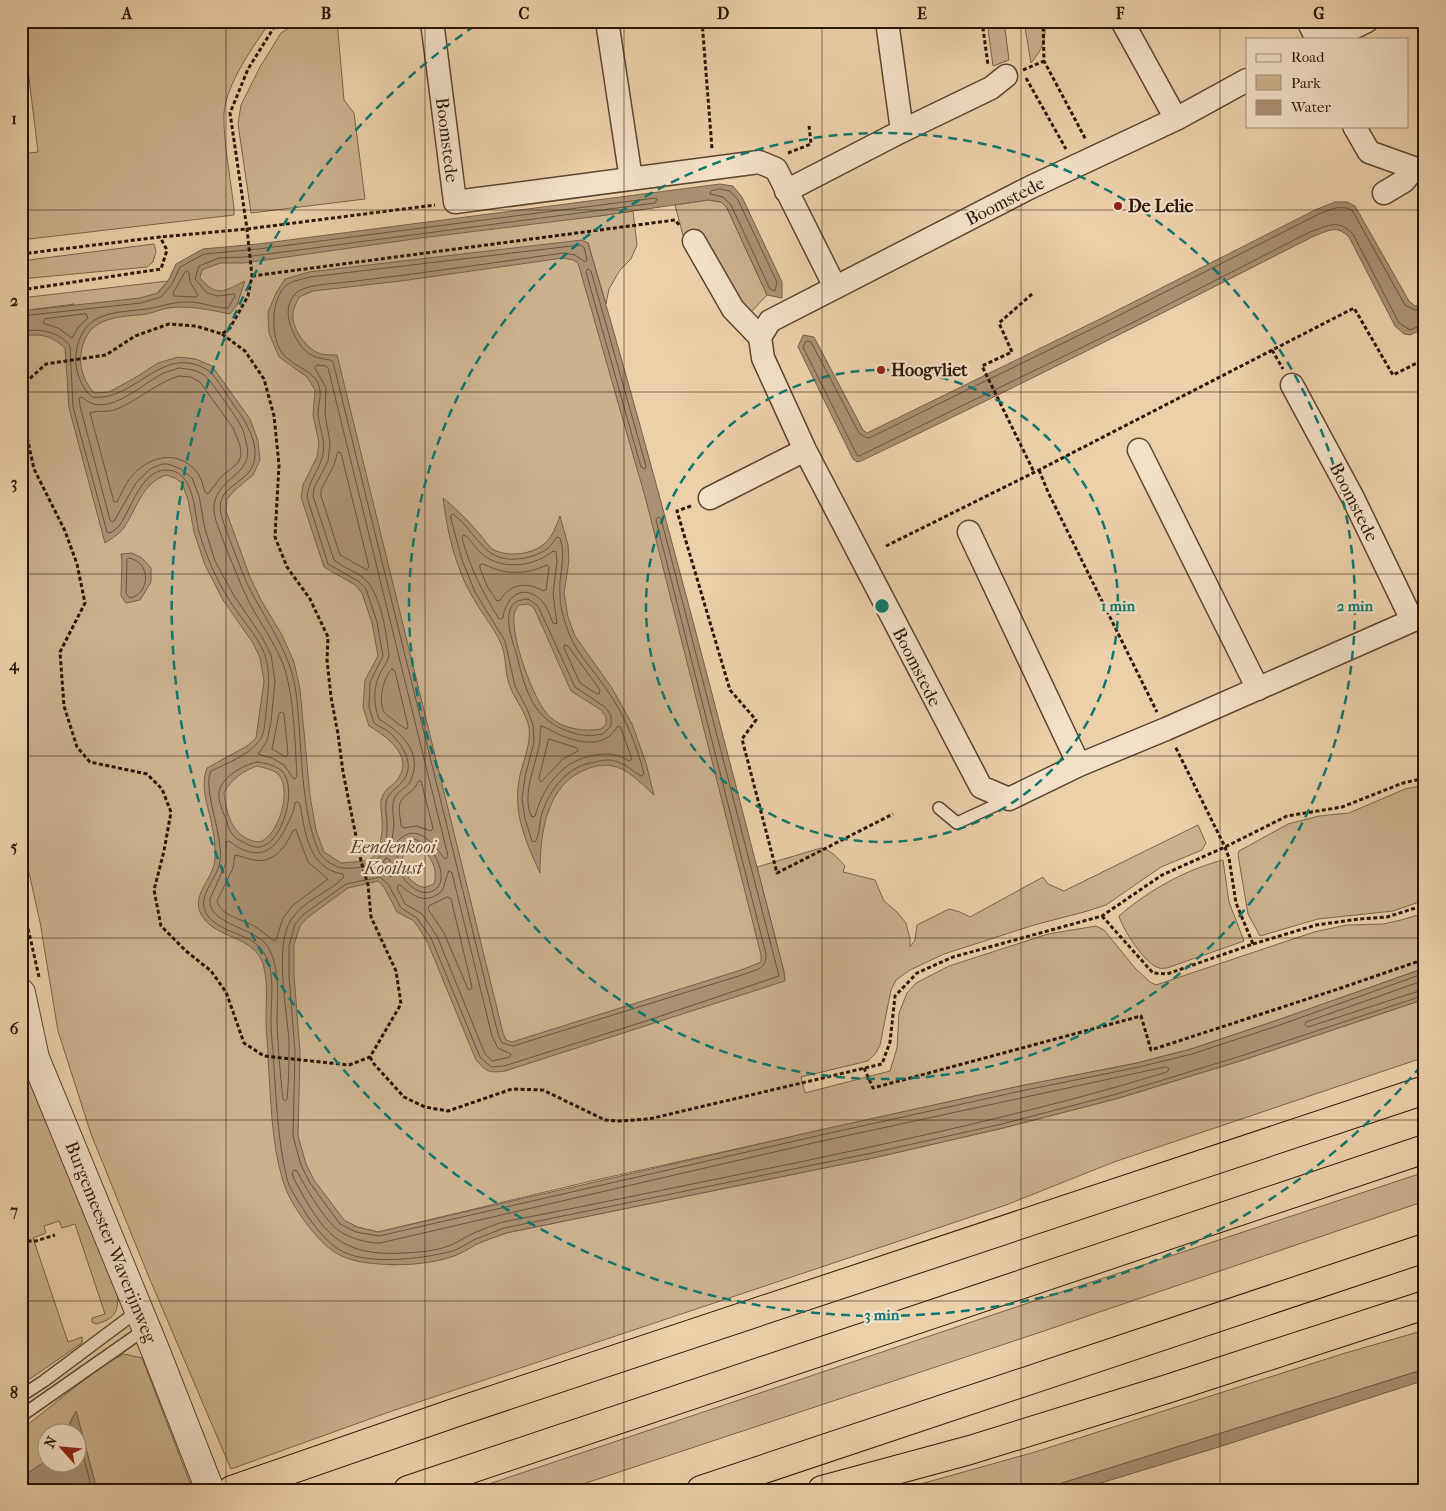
<svg xmlns="http://www.w3.org/2000/svg" width="1446" height="1511" viewBox="0 0 1446 1511" font-family="'IM FELL French Canon',serif">
	<rect width="100%" height="100%" fill="#ecd0aa"/>
	<filter id="stains"><feTurbulence type="fractalNoise" baseFrequency=".004" numOctaves="4"/><feColorMatrix values="0 0 0 0 .2 0 0 0 0 .09 0 0 0 0 .02 0 0 0 .5 -.17"/></filter>
	<radialGradient id="worn" r=".72"><stop offset=".6" stop-color="#630" stop-opacity="0"/><stop offset="1" stop-color="#630" stop-opacity=".3"/></radialGradient>
	<path fill="#cbb18e" stroke="#7b644a" d="M22 21H271C254 45 226 84 224 113 223 142 231 180 234 209V215L21 240V154L38 152Z
		M300 21H337L344 100 354 113 365 199 251 213 238 124 241 105 260 67 281 33Z
		M987 21H1004L1009 60 993 66Z
		M1024 21H1045C1046 41 1043 48 1031 63Z
		M708 200 721 202 727 208 767 295 751 312 684 239 675 205Z
		M633 211 637 245 631 259 620 270 609 289 606 304 588 243 784 972 757 867 821 848C832 851 837 857 845 866L843 872 875 880 884 901 897 912 906 923 910 939V947L915 940 917 925 949 909 960 912 970 917 1043 877 1048 884 1064 891 1198 825 1206 843 1202 850 1161 867 1106 905 1084 912 1034 925 944 954 910 970 896 980 891 990 880 1045 876 1053 868 1061 801 1077 805 1093 890 1071 897 1048 899 1013 907 993 916 983 949 966 1048 934 1096 926 1104 930 1135 968 1150 982 1156 985 1314 932 1347 925 1383 924 1401 920 1425 913V968L1275 1021 1191 1049 1137 1063 1020 1086 587 1182 378 1232 357 1227 350 1223 391 1265 424 1262 454 1256 478 1243 506 1233 873 1158 1003 1128 1119 1098 1243 1060 1425 999V1057L1114 1162 1006 1205 923 1233 389 1412 231 1469 148 1275 91 1134 58 1031 40 922 21 837V320L74 304 21 311V298L168 281 158 292 201 256 599 216Z
		M154 244 156 251 153 262 147 267 21 279V261Z
		M1425 785V900L1393 911 1318 919 1260 936 1248 914 1238 855 1239 851 1288 824 1319 816 1349 813 1405 789Z
		M1223 860 1229 902 1244 941 1167 968C1165 968 1162 969 1159 968 1145 964 1123 930 1119 916 1149 890 1185 870 1223 860Z
		M21 1049 118 1294C118 1314 114 1319 96 1324L92 1322V1318L105 1314 75 1224 62 1228 59 1221 44 1226 46 1233 33 1238 68 1342 82 1337V1343L21 1385Z
		M1425 1172V1201L1041 1332 565 1490H471L1031 1302Z
		M1425 1330V1369L1040 1490H899L1035 1452 1342 1354Z
		M124 1354 142 1358 190 1483 171 1490H97L76 1411 65 1433 48 1434 47 1460 21 1478V1430L104 1364Z"/>
	<path fill="#aa9173" stroke="#776048" fill-rule="evenodd" d="M720 184 733 186 742 197 782 282V298L767 295 727 208 721 202 708 200 599 216 421 238 244 263H220L202 270 200 278C217 298 224 291 245 281L237 305 230 314C210 310 189 305 168 308 158 310 148 315 138 315 110 317 85 321 81 354 79 368 85 383 94 393L109 392 133 379 158 363 178 357 196 359 212 366 250 419 258 441 260 460 253 475 235 490 227 499 226 511 250 577 261 600 282 635 294 662 300 689 310 796 316 830 324 852 341 863 366 861 373 858C380 846 383 835 382 821 382 815 380 807 381 801 385 785 393 788 399 777 413 755 386 736 369 726L363 707 365 680 378 656 372 623 362 593 355 585 324 567 301 497 303 485 317 457 319 443 313 415 315 390 307 377 279 357 269 333 268 312 276 293 285 279 309 272 582 240 588 243C659 484 721 728 784 972L785 981 505 1071C488 1073 487 1072 476 1060L427 941 414 921 397 912 384 887 378 881 348 888 307 918 300 926 294 945V975L300 1052 298 1136 306 1164 314 1180 344 1220 357 1227 378 1232 820 1130 1020 1086 1137 1063 1191 1049 1275 1021 1425 968V999L1243 1060 1119 1098 1003 1128 873 1158 506 1233C496 1237 486 1240 477 1244 470 1248 462 1253 454 1256 433 1264 401 1266 379 1264 365 1263 349 1261 336 1253 317 1242 289 1203 283 1181 271 1142 271 1098 268 1058 268 1045 266 1033 266 1020 266 1003 268 985 264 968 258 937 222 940 205 920 185 897 216 879 215 857 215 849 215 839 213 831 210 811 199 788 207 768L247 746 256 738 264 681 260 658 253 643 223 600 205 565 194 532 188 500 182 483 175 478 166 475C141 484 137 509 123 529 119 534 111 539 105 543L69 408 65 348C49 334 41 334 21 336V311L140 298 158 293 168 281 176 264 203 249 258 244ZM563 258 573 260 578 263 646 500 761 955V962L744 969 512 1042 506 1040 503 1033 337 355C332 355 326 355 321 354 308 350 295 333 293 319 292 311 296 304 299 297L313 291 401 281ZM257 766C264 768 273 769 279 775 291 790 280 829 265 839 260 843 256 842 250 840 231 833 226 811 224 792 232 779 243 771 257 766ZM414 844C429 851 439 868 434 884 433 884 427 887 426 887 417 889 404 874 402 867 400 860 404 853 407 847Z
		M1335 202H1347L1355 206 1409 301 1415 306 1425 303V328L1410 335 1404 334 1395 326 1349 237C1336 224 1328 231 1312 237 1163 313 1013 389 861 461L857 462 853 459 798 347 803 335 814 337 863 430 867 433 1102 318 1315 210Z
		M443 498C455 508 466 518 476 530 481 535 486 543 491 548 505 558 533 555 545 543 553 536 556 526 560 516L568 545 569 561 564 593 568 617 575 636 612 688 632 724 646 763 654 795C643 785 631 772 617 767 608 764 596 765 587 769 546 784 540 834 540 873 525 840 512 811 520 775 524 759 531 743 529 727 526 713 516 701 511 689 504 674 507 655 500 641 492 625 480 611 472 596 455 567 447 531 443 498ZM528 604 534 608 571 691 601 710 606 717V724L601 729C584 732 563 729 550 717 534 703 508 631 515 611 516 609 518 607 519 605Z
		M132 553 142 558 151 568V582L140 600 126 603 121 596 122 562 121 554Z
		M1425 1369V1380L1222 1446 1078 1490H1040Z
		M76 1411 97 1490H21V1478L47 1460 48 1464H78V1434L65 1433Z"/>
	<g fill="none" stroke-linecap="round" stroke-linejoin="round">
		<path stroke="#6a543d" stroke-width="1" d="M720 189 730 191 738 200 777 282 775 291 770 289 731 205 723 197 710 194 711 191Z
			M588 269 591 271 646 466 645 469 641 467 586 272Z
			M187 271 189 273 190 282 198 295 196 297 174 296 173 293 185 272Z
			M1425 308 1415 310 1405 305 1352 210C1339 204 1329 210 1317 215L1104 323 869 438 865 437 859 433 811 342 806 341 803 347 857 455 859 456 1134 322 1310 232C1328 226 1337 218 1353 234L1399 323 1410 330 1425 324
			M86 314 88 318 79 326 72 338 58 328 45 324 43 322 45 319Z
			M21 316 141 303 161 297 172 284 180 267 204 254 258 249 655 198 657 199 655 203 245 257 219 258 199 266 195 279 207 293 218 296 234 294 235 296 228 308C216 308 203 303 191 302 171 301 156 309 138 310 107 313 82 315 76 353 74 368 80 387 92 397 135 402 161 344 206 369 215 374 226 394 233 404 246 421 265 451 249 472 237 486 216 490 221 514 224 527 230 539 234 551 241 569 248 588 258 604 274 633 292 659 296 693 302 741 300 797 315 842 317 846 318 851 320 854 324 860 335 867 342 868 376 870 388 857 387 824 387 817 385 809 386 802 389 791 396 790 402 782 417 765 402 744 389 732 384 728 378 726 374 723L369 707 370 682 383 656 377 622 366 589 358 581 328 564 307 497C308 482 318 472 322 458 327 442 319 429 318 413 318 406 321 398 320 391 318 370 294 368 283 354 270 338 270 297 288 284 294 280 304 279 310 277L580 245 584 247 587 260 585 262 575 255 563 253C491 263 419 274 347 282 334 284 304 284 295 294 282 309 290 329 299 343 307 355 317 359 331 360L333 362 498 1034 502 1043 513 1046 745 974C758 969 766 969 766 954L656 520 658 517 661 519 673 565 779 976 643 1022 504 1066 491 1067 480 1057 431 938 417 918 401 908 388 884 380 877 346 884 304 914 295 924 289 946V976L295 1052 293 1136 301 1165 310 1183 340 1224 356 1232 379 1236 821 1135 1021 1091 1139 1067 1192 1054 1277 1026 1425 973
			M21 331C40 329 57 330 70 346L73 407 107 532 110 533C113 531 117 529 119 526 131 510 141 470 166 470 195 470 194 512 199 532 206 555 215 577 228 598 239 617 257 634 265 655 271 674 268 693 266 712 265 720 265 735 259 741 248 756 227 763 211 771 202 788 224 837 220 861 218 879 194 898 208 916 225 938 259 930 269 964 274 982 271 1003 271 1021 271 1031 272 1041 273 1051 276 1093 277 1138 287 1179 290 1190 299 1202 305 1212 313 1225 325 1240 338 1249 364 1266 420 1259 449 1252 459 1250 467 1243 476 1239 485 1235 495 1232 504 1228L872 1153 1002 1124 1117 1094 1241 1056 1425 995
			M317 365 326 366 328 368 448 856 446 859 444 858C431 841 415 820 395 844L392 842C392 837 393 832 394 826 394 817 391 808 394 799 397 791 406 789 410 782 424 753 402 733 379 719 373 703 373 685 382 670 385 665 388 661 389 655 386 632 381 590 361 576 352 570 342 567 334 560L313 496 314 488 328 461 330 443 325 414 326 388 315 368Z
			M179 368C188 369 197 370 204 375 210 379 236 417 240 424 243 429 245 436 246 442 257 477 211 477 214 512 216 524 222 537 226 548 234 567 241 586 250 604 261 624 274 642 283 664 294 693 295 744 297 776L295 779 293 778 284 765 272 758 258 754 267 741 271 722 275 681 271 655 262 637 233 594 215 561 205 529 199 496 192 478 181 469 168 464H162L150 469 136 483 114 521 112 522 110 520 80 406 79 398 82 397C106 421 142 383 164 373 168 371 174 370 179 368Z
			M179 376 191 377 200 382 233 428 240 445 241 456 238 463 221 477 208 494 205 492C203 485 201 477 196 471 176 448 147 457 130 478 125 485 121 494 117 502H114L90 413C98 410 108 413 117 409 139 400 156 383 179 376Z
			M338 452 341 453 369 567 367 570 340 555 321 496V490L334 465Z
			M453 514C467 524 475 540 488 551 503 564 531 560 547 549 551 546 554 541 557 537L560 538C567 557 558 575 560 595 560 609 565 623 570 636 578 655 595 672 607 690 624 714 637 745 644 774L641 776C634 772 627 765 618 762 611 759 603 760 595 762 568 766 551 787 542 813 539 822 540 835 535 842L532 841 525 819 522 799 525 777 534 742 533 725 527 709 515 686 505 641 475 592 462 560 451 519V516Z
			M464 535 467 537C473 543 479 553 486 557 506 570 535 566 553 551L556 552 557 561 553 594 557 624 553 623C550 616 547 605 540 599 522 583 505 598 503 618L499 619C483 593 470 568 462 538Z
			M129 558C152 562 150 594 130 598L126 594 127 560Z
			M483 564C501 573 517 575 537 569 540 568 544 566 547 565L549 567 546 590 543 591C527 581 510 584 500 600L497 601 487 586 480 568V565Z
			M528 599 538 606 575 687 605 707 611 715V726L603 734C592 736 584 736 573 733 532 721 525 689 516 652 512 641 506 623 510 610 513 601 519 600 528 599Z
			M565 645 568 646 600 690 599 694H597L580 683 564 648Z
			M392 669 395 671 408 726 407 729C403 728 386 715 384 712 378 700 383 678 392 669Z
			M282 712 284 714 288 754 286 757 272 749 279 714Z
			M541 726C549 728 556 734 563 736 582 744 606 747 617 727L620 726 632 759 629 761C618 754 608 753 595 755 563 760 544 785 535 816L532 817C521 797 535 767 539 746 541 740 539 732 541 726Z
			M549 739 577 748 578 751 563 759 541 782 539 779Z
			M257 762C265 763 275 765 282 771 298 788 283 843 260 847 255 848 249 845 245 843 239 840 234 838 231 832 228 828 228 825 227 821 223 813 218 801 219 792 222 776 244 765 257 762Z
			M421 781 433 828 431 831 416 826 404 828 401 826C401 819 397 807 401 801 406 793 414 792 418 782Z
			M298 802 300 804C305 831 308 869 343 874L344 877C329 893 303 900 291 920 274 947 287 1010 289 1041 289 1061 289 1079 287 1099L285 1101 283 1099C280 1073 278 1048 277 1022 277 998 281 970 268 947 256 927 207 925 210 899L226 863V842L229 841C256 862 274 854 287 825 291 818 294 811 295 803Z
			M296 830 308 862 328 879 292 906 283 918 276 940 274 941C267 936 261 930 254 926 242 919 221 916 217 901L233 868 235 855C241 856 248 859 254 860 274 864 286 846 293 831Z
			M414 839C417 840 422 842 425 844 435 851 448 877 437 888 414 909 374 850 414 839Z
			M386 858 390 860V868L393 874 391 877 380 869Z
			M449 871 452 873 492 1036 498 1048 511 1054 510 1057 492 1061 485 1054 437 936 422 914 405 904 397 888 398 885H400C414 896 425 906 442 891Z
			M448 897 451 899 472 987 470 990 468 989 444 933 428 909 429 906Z
			M1425 980 1306 1022 1305 1025 1308 1027 1425 989
			M1166 1067 1169 1069 1167 1072C1047 1109 923 1136 800 1162 701 1182 602 1203 503 1222 493 1225 484 1229 474 1233 466 1236 459 1242 451 1245 437 1251 420 1252 405 1253 339 1257 323 1233 294 1179L292 1173 294 1170 297 1171C304 1185 325 1221 338 1230 349 1238 366 1243 380 1243L822 1141Z
			M78 1434 92 1490"/>
		<defs>
			<path id="service" d="M939 808 957 823 1009 799
				M21 1396 44 1381 139 1310
				M21 1416 147 1328"/>
			<path id="minor" d="M432 21 455 202 759 162 776 169 835 287
				M607 21 631 179
				M887 21 902 131
				M1122 21 1176 119
				M1308 21 1317 39
				M1330 39 1367 21
				M1247 80 1176 119 1031 187 770 321 760 337 763 358 805 450 981 787 1009 799 1079 765 1166 729 1425 615
				M1354 126 1369 152 1425 172
				M786 191 902 131 991 88 1006 76
				M1384 193 1404 181 1414 169
				M694 241 733 309 760 337
				M1292 385 1353 498 1412 620
				M1139 450 1258 689
				M710 498 805 450
				M969 532 1079 765"/>
			<path id="tertiary" d="M21 993 35 1058 156 1352 210 1490"/>
			<path id="motorway" d="M232 1490 457 1412 1425 1090
				M408 1490 1425 1149
				M701 1490 1425 1248
				M822 1490 970 1450 1167 1389 1425 1305"/>
		</defs>
		<use href="#service" stroke="#5b4530" stroke-width="14"/>
		<use href="#minor" stroke="#5b4530" stroke-width="25"/>
		<use href="#tertiary" stroke="#5b4530" stroke-width="30"/>
		<use href="#motorway" stroke="#2b1707" stroke-width="30"/>
		<path stroke="#2b1707" stroke-width="3" stroke-dasharray="4 2.5" stroke-linecap="butt" d="M702 21 712 149
			M982 21 988 65
			M1043 21 1044 61 1086 140
			M1023 70 1044 61
			M1026 78 1066 149
			M788 153 811 144 809 125
			M21 254 160 237 247 229 435 205
			M252 276 675 220 680 226
			M21 290 161 269 167 250 160 237
			M1032 294 999 323 1012 352 982 366 1034 472
			M222 334 245 351 264 379 274 416 279 465 275 537 287 567 310 599 328 637 327 660 331 697 338 734 343 772 361 861 368 885 371 917 396 971 401 1004 370 1057 349 1065 264 1056 244 1043 226 992 211 971 186 951 161 926 154 890 164 851 171 812 162 789 147 774 90 762 77 747 64 706 60 652 85 603 77 564 65 531 34 469 25 427V402L27 381 46 364 106 355 135 336 169 324 196 326 222 334 230 328 248 296 252 276 247 229 230 113 248 69 276 24 281 21
			M1272 350 1283 369
			M1039 470 1048 492 1157 712
			M691 506 677 511 730 690 756 720 742 739 777 873 893 814
			M886 546 1039 470 1354 308 1393 375 1425 359
			M21 897 39 977
			M1102 916 1153 973 1167 974 1253 944 1236 903 1229 858 1225 847 1175 746
			M1253 944 1316 925 1359 919 1387 917 1425 905
			M370 1057 374 1064 404 1097 425 1107 448 1111 512 1089 543 1090 605 1120 619 1121 649 1119 882 1064 890 1042 895 996 917 973 953 957 1102 916 1162 875 1225 847 1287 816 1342 807 1403 783 1425 778
			M864 1068 873 1088 1141 1016 1151 1050 1341 988 1425 959
			M21 1241H36L55 1235"/>
		<use href="#service" stroke="#f3e0c8" stroke-width="11"/>
		<use href="#minor" stroke="#f3e0c8" stroke-width="22"/>
		<use href="#tertiary" stroke="#f3e0c8" stroke-width="28"/>
		<use href="#motorway" stroke="#ecd0aa" stroke-width="28"/>
	</g>
	<path fill="none" stroke="#2b1707" stroke-width="1" stroke-opacity="0.55" d="M226 21V1490M425 21V1490M624 21V1490M822 21V1490M1021 21V1490M1220 21V1490M21 210H1425M21 392H1425M21 574H1425M21 756H1425M21 938H1425M21 1120H1425M21 1301H1425"/>
	<g fill="none" stroke="#0f766e" stroke-width="2.5" stroke-dasharray="9 6">
		<circle cx="882" cy="606" r="236"/>
		<circle cx="882" cy="606" r="473"/>
		<path d="M1421 1066A709 709 0 1 1 480 22"/>
	</g>
	<g fill="#8f2418" stroke="#f3e0c8" stroke-width="2">
		<circle cx="1118" cy="206" r="5"/>
		<circle cx="881" cy="370" r="5"/>
	</g>
	<g text-anchor="middle" stroke-width="4.5" stroke-linejoin="round" paint-order="stroke">
		<g font-size="18" fill="#2b1707" stroke="#f3e0c8">
			<text transform="translate(447 140) rotate(83)" y="6">Boomstede</text>
			<text transform="translate(1005 201) rotate(-27)" y="6">Boomstede</text>
			<text transform="translate(1354 502) rotate(63)" y="6">Boomstede</text>
			<text transform="translate(917 667) rotate(63)" y="6">Boomstede</text>
			<text transform="translate(111 1242) rotate(68)" y="6">Burgemeester Waverijnweg</text>
		</g>
		<g font-size="18" font-weight="bold" fill="#2b1707" stroke="#f3e0c8" text-anchor="start">
			<text x="1128" y="212">De Lelie</text>
			<text x="891" y="376">Hoogvliet</text>
		</g>
		<g font-size="18" font-style="italic" fill="#5b4530" stroke="#f3e0c8">
			<text x="393" y="853">Eendenkooi<tspan x="393" dy="21">Kooilust</tspan></text>
		</g>
	</g>
	<circle cx="882" cy="606" r="8" fill="#0f766e" stroke="#f3e0c8" stroke-width="2.5"/>
	<g font-size="15" text-anchor="middle" font-weight="bold" fill="#0f766e" stroke="#f3e0c8" stroke-width="4.5" stroke-linejoin="round" paint-order="stroke">
		<text x="1118" y="611">1 min</text>
		<text x="1355" y="611">2 min</text>
		<text x="882" y="1320">3 min</text>
	</g>
	<rect width="1446" height="1511" fill="none" stroke="#ecd0aa" stroke-width="55"/>
	<rect x="1246" y="38" width="162" height="90" fill="#f3e0c8" stroke="#a3907b"/>
	<rect x="1256" y="54" width="25" height="8" fill="#f3e0c8" stroke="#a3907b"/>
	<text x="1291" y="62" font-size="15" fill="#2b1707">Road</text>
	<rect x="1256" y="75" width="25" height="15" fill="#cbb18e" stroke="#a3907b"/>
	<text x="1291" y="88" font-size="15" fill="#2b1707">Park</text>
	<rect x="1256" y="100" width="25" height="15" fill="#aa9173" stroke="#a3907b"/>
	<text x="1291" y="112" font-size="15" fill="#2b1707">Water</text>
	<g transform="translate(62 1448) rotate(297)"><circle r="24" fill="#f3e0c8" stroke="#a3907b"/>
	<path d="M0-4L9 19L0 12L-9 19Z" fill="#8f2418"/>
	<text y="-8" font-size="14" font-weight="bold" text-anchor="middle" fill="#2b1707">N</text>
	</g>
	<rect x="28" y="28" width="1390" height="1456" fill="none" stroke="#2b1707" stroke-width="2"/>
	<g font-size="16" text-anchor="middle" font-weight="bold" fill="#2b1707">
		<text x="127" y="19">A</text>
		<text x="326" y="19">B</text>
		<text x="524" y="19">C</text>
		<text x="723" y="19">D</text>
		<text x="922" y="19">E</text>
		<text x="1120" y="19">F</text>
		<text x="1319" y="19">G</text>
		<text x="14" y="124">1</text>
		<text x="14" y="306">2</text>
		<text x="14" y="488">3</text>
		<text x="14" y="670">4</text>
		<text x="14" y="852">5</text>
		<text x="14" y="1034">6</text>
		<text x="14" y="1216">7</text>
		<text x="14" y="1398">8</text>
	</g>
	<rect width="100%" height="100%" filter="url(#stains)"/>
	<rect width="100%" height="100%" fill="url(#worn)"/>
</svg>
